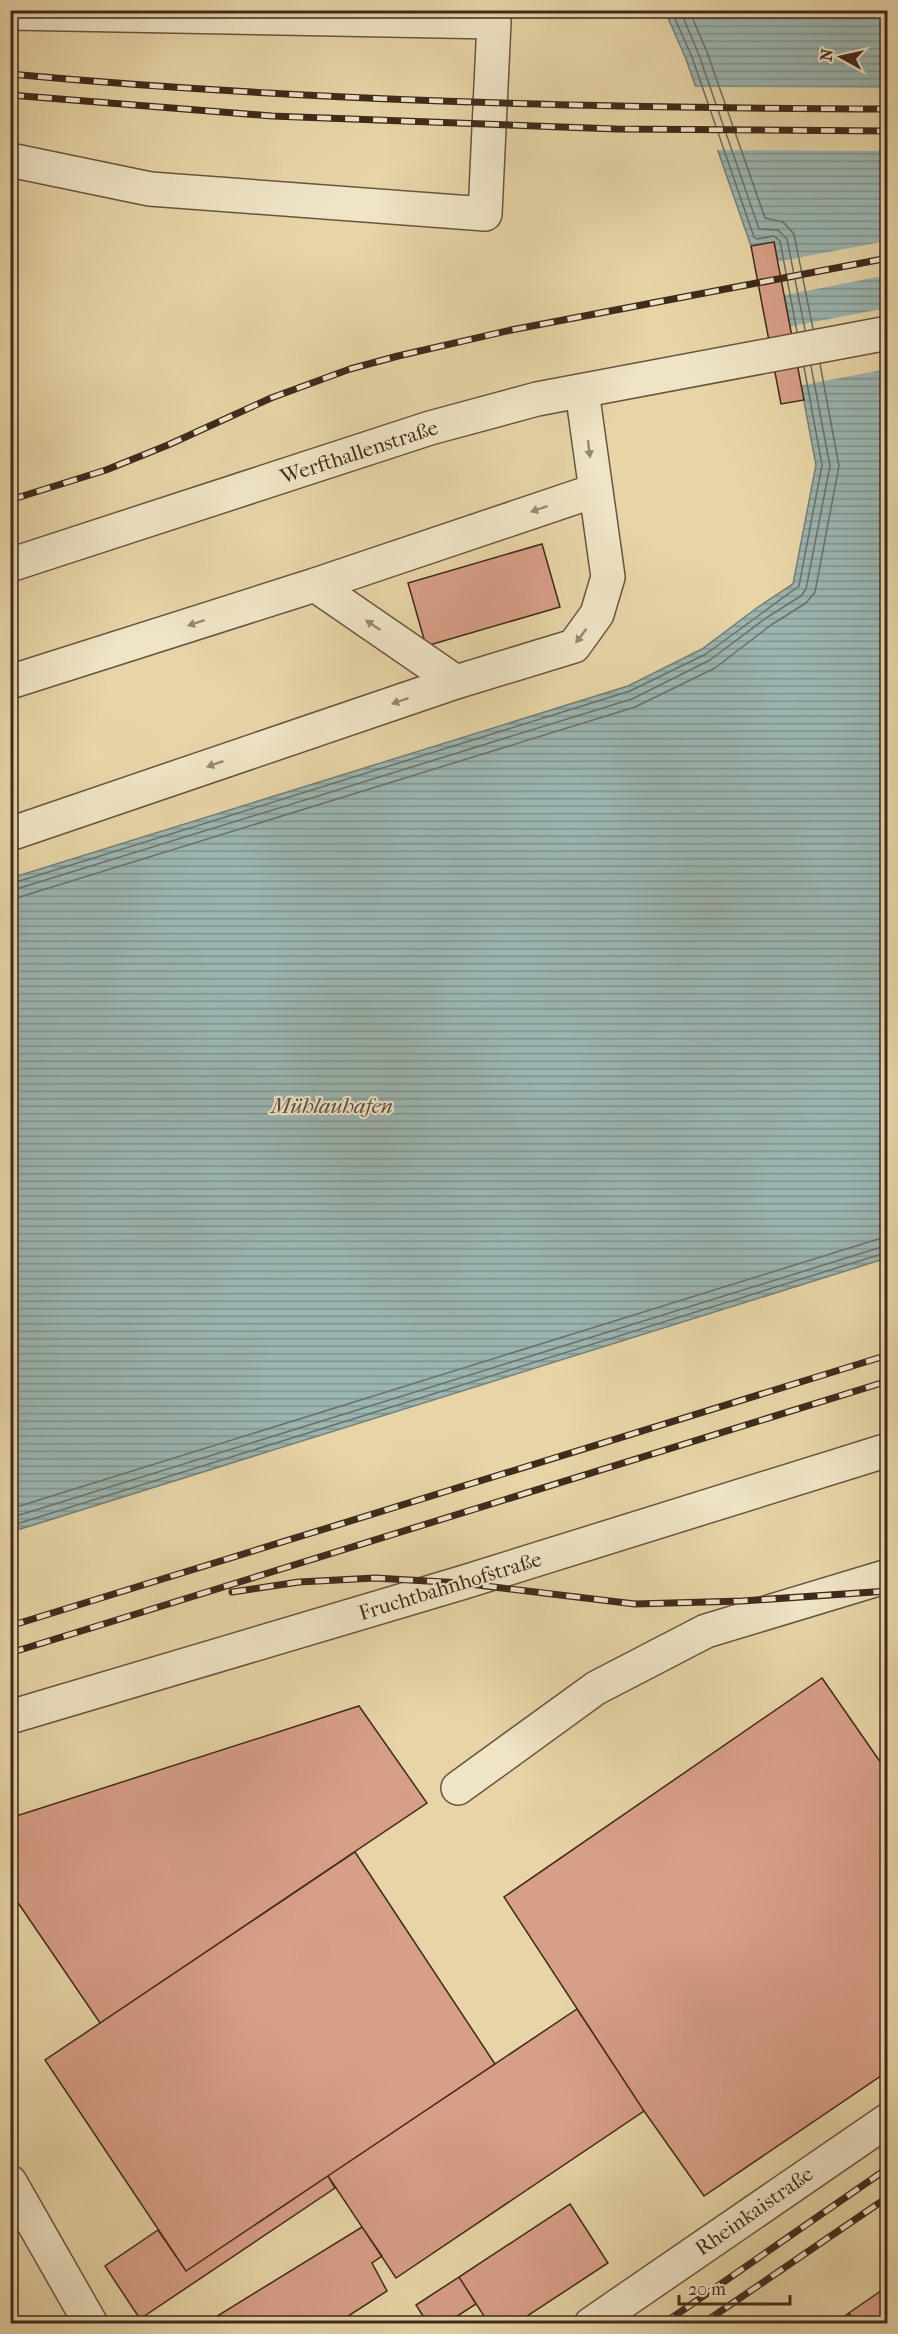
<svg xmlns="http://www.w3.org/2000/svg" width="898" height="2334" viewBox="0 0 898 2334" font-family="'IM FELL French Canon',serif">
	<defs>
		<pattern id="water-rules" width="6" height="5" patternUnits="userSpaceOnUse" patternTransform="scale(1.5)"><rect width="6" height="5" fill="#9bb6b2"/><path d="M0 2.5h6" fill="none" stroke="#809490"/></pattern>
	</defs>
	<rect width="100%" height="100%" fill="#e7d5a7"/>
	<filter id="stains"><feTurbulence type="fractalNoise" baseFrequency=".00333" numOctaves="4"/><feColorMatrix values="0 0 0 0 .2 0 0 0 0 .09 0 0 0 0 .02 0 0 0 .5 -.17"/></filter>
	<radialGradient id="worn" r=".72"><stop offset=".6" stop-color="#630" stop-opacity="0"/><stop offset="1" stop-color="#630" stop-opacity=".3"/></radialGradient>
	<path fill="url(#water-rules)" stroke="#767e76" stroke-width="1.5" d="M665 11H887V1258L11 1532V878L628 686 702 649 758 607 793 584 816 465 774 242 751 246 686 59Z"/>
	<path fill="#e7d5a7" d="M692 87 887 88V151L714 150Z
		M887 241V275L781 296 775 262Z
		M887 308V369L798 386 787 327Z"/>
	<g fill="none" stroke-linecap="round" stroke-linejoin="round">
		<path stroke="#6d7067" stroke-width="1.5" d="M671 10 692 57 754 237 757 239 774 236 780 241 797 332
			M680 10 699 55 759 229 778 230 787 239 805 330
			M689 10 707 52 765 218 783 222 794 234 813 329
			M10 884 630 691 706 654 799 586 822 465 804 367
			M10 891 632 699 710 660 766 618 801 596 806 589 830 466 811 366
			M10 900 635 707 715 668 771 625 806 603 815 592 839 466 820 364
			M10 1509 888 1236
			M10 1518 888 1245
			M10 1526 888 1252"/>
	</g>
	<path fill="#d89f88" stroke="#3f2a1c" stroke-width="1.5" d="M774 242 804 400 781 404 751 246Z
		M542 544 560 607 426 646 408 583Z
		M822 1678 888 1773V2071L704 2196 644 2111 504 1897Z
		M359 1706 427 1803 100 2023 10 1891V1818Z
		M355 1852 495 2064 186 2271 45 2060Z
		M577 2009 644 2111 396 2278 328 2176Z
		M328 2176 335 2188 140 2319 105 2266 158 2230 186 2271Z
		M570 2204 608 2263 515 2324H489L459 2277Z
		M362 2227 382 2256 372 2263 387 2291 336 2324H217L214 2318Z
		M459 2277 476 2304 445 2324H428L416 2305Z
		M888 2286V2324H856L849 2313Z
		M849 2313 856 2324H833Z"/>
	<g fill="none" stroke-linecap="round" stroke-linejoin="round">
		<defs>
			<path id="minor" d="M10 13 494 22 485 214 150 189 10 160
				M10 565 430 428 537 399 888 333
				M315 585 594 491
				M10 682 315 585 456 682
				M10 834 456 682 574 646 597 614 608 577 582 391
				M10 1717 461 1583 888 1450
				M458 1788 596 1688 706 1631 888 1576
				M10 2182 91 2324
				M591 2324 888 2120"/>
		</defs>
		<use href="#minor" stroke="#69553f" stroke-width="36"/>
		<path stroke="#3f2a1c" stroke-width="4" stroke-dasharray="1.5 3" stroke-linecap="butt" d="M10 2300 21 2324"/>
		<use href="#minor" stroke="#efe4c6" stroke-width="33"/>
		<defs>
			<path id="rail" d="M10 74C302 101 595 108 888 109
				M10 95 272 116 616 129 888 131
				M10 500 106 470 168 445 271 398 350 369 398 356 511 330 888 258
				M232 1592 299 1582 375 1578 461 1583 635 1604 742 1601 888 1591
				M10 1626 888 1355
				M10 1653 888 1381
				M663 2324 888 2168
				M702 2324 888 2197"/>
		</defs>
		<use href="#rail" stroke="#3f2a1c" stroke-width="7"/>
		<use href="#rail" stroke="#efe4c6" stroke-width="4.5" stroke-dasharray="14" stroke-linecap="butt"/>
	</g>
	<defs><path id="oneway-solid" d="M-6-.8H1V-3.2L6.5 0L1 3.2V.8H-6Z" transform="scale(1.5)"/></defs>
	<g fill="#978771">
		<use href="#oneway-solid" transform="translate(589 449) rotate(83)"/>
		<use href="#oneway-solid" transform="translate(539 509) rotate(161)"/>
		<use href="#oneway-solid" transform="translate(196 623) rotate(162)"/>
		<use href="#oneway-solid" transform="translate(373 625) rotate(-146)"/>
		<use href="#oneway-solid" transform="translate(581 636) rotate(127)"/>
		<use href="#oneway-solid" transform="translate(400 701) rotate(161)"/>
		<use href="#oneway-solid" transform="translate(215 764) rotate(161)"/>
	</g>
	<g text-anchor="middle" stroke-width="4.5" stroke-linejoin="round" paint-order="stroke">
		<g font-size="21" fill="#3f2a1c" stroke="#efe4c6">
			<text transform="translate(359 452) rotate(-18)" y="7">Werfthallenstraße</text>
			<text transform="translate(450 1586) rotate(-17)" y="7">Fruchtbahnhofstraße</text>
			<text transform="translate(754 2211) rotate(-35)" y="7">Rheinkaistraße</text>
		</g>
		<g font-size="22" font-style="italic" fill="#564d42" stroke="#efe4c6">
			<text x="332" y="1113">Mühlauhafen</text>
		</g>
	</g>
	<rect width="898" height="2334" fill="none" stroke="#e7d5a7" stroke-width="36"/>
	<rect x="12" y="12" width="874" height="2310" fill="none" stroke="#3f2a1c" stroke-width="3"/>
	<rect x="18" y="18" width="862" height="2298" fill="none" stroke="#3f2a1c" stroke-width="1.5"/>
	<g transform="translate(841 57) rotate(278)" stroke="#efe4c6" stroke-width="4.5" paint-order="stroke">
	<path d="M0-4.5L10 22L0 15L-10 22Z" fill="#3f2a1c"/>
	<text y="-9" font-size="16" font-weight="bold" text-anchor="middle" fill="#3f2a1c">N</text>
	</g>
	<path d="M679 2295v9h111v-9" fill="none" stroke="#3f2a1c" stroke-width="3"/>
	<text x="688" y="2295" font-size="18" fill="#3f2a1c" stroke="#efe4c6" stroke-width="4.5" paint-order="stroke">20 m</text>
	<rect width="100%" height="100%" filter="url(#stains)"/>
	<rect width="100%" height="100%" fill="url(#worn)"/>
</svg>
